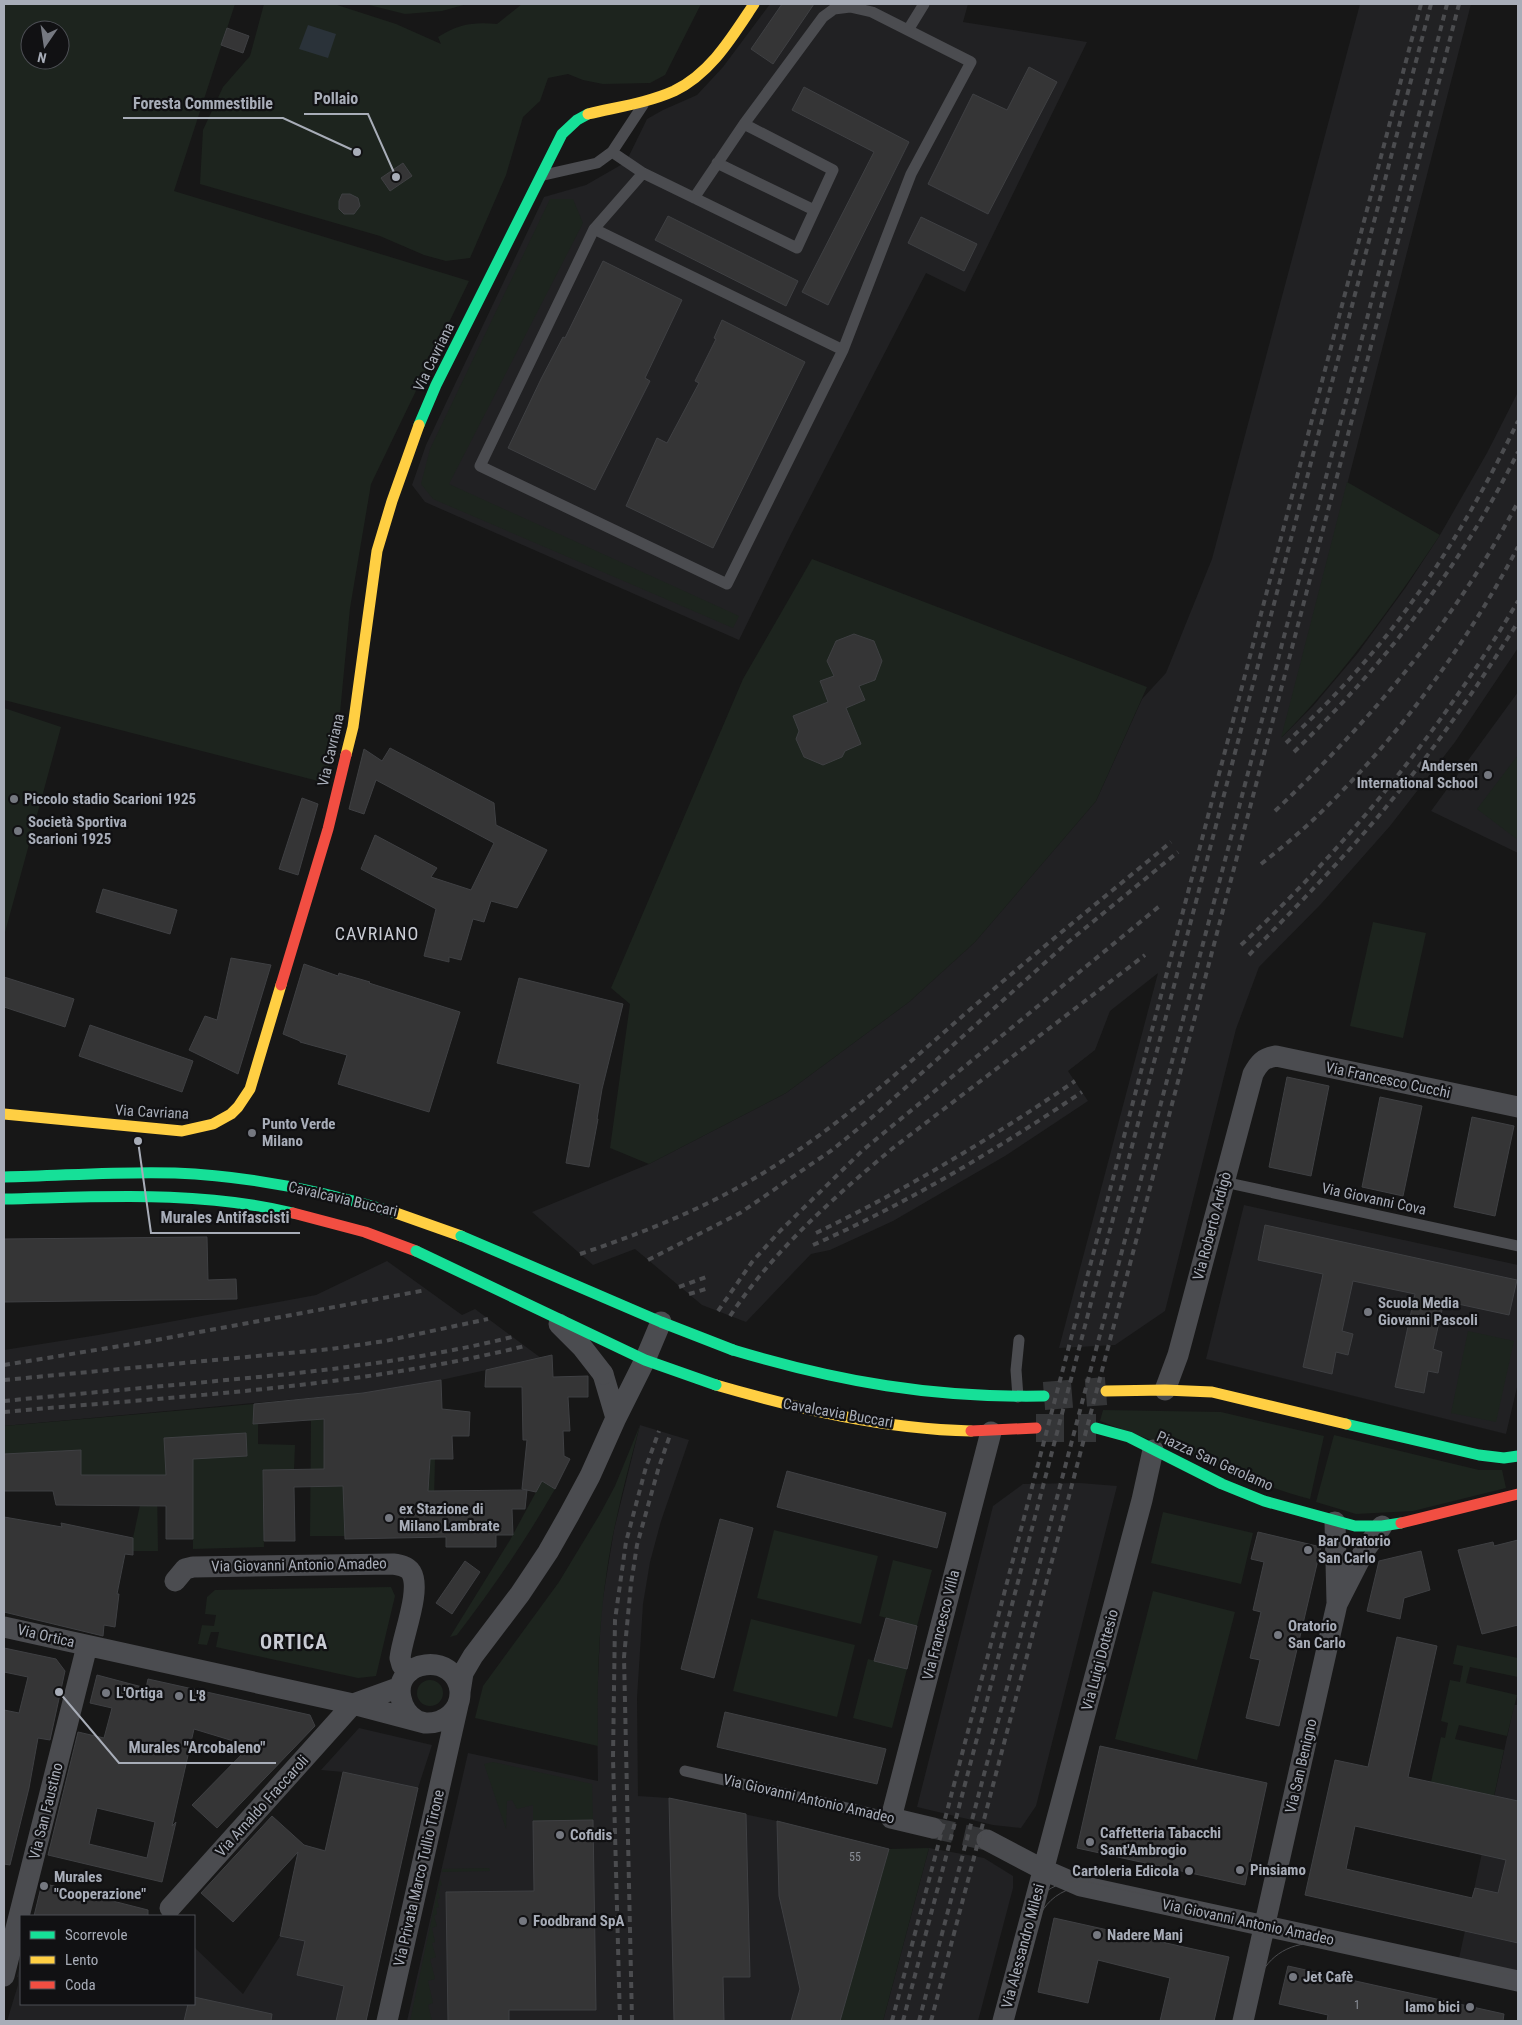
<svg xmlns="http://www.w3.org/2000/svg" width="1522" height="2025" viewBox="0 0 1522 2025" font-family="'Roboto Condensed',sans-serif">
	<rect width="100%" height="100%" fill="#171717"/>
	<path fill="#212123" d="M770 4H968L963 22 1087 42 965 292 926 273 791 534 739 640 425 502 412 485 426 445 544 197 586 185 626 162 647 119 663 110 697 95 723 67Z
		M1360 4H1471L1282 737 1313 706 1357 654 1406 587 1440 535 1487 453 1518 392V648L1455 742 1390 826 1321 904 1259 967 1236 1029 1165 1311 1115 1345 1059 1348 1158 973 1110 1011 1095 1050 1068 1071 1088 1101 1005 1156 893 1221 830 1250 811 1254 746 1322 702 1305 635 1249 593 1265 532 1212 649 1164 786 1093 909 1002 975 942 1096 801 1142 699 1166 673 1212 559Z
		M1518 692V853L1431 811Z
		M1244 1205 1518 1265V1383L1506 1434 1206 1359Z
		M387 1261 462 1315 475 1309 541 1358 441 1380 363 1393 4 1426V1350L98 1335 316 1295Z
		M640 1425 689 1440 661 1521 650 1562 643 1604 637 1698 638 1796 669 1798 777 1821 889 1849 840 2021H407L468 1753 598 1781 597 1700 601 1610 614 1530Z
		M1080 1483 1117 1486 1036 1806 1021 1828 993 1825 917 1807 993 1506 1023 1484Z
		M1514 1705H1518V1976L1458 1963Z
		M359 1728 432 1745 418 1788 366 2021H7L18 1985V1977H17L21 1960V2004H194V1947L243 1994 280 1936 298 1852 304 1845 326 1850 343 1772 321 1770Z
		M929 1848 984 1858 1013 1876V1888L978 2021H883Z"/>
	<path fill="#1d241e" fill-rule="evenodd" d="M4 4H235L174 191 469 281 371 484 350 608 340 713 326 783 4 700ZM30 30H60V60H30Z
		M264 4H334L396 24 441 44 438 37C459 24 473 22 497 24L522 4H701L665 75 650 83 603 84 583 80 568 74 548 78 540 101 523 117 506 175 470 258 446 261 424 255 380 236 200 184 203 130 223 87 250 56Z
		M365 4H467L442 11 405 14Z
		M550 199H573L583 223 449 484 739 616 733 628 433 499 421 484 430 449Z
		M1347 482 1440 535C1392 607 1342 676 1281 738Z
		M812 559 1147 687 1096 801 975 942 909 1002 786 1093 649 1164 610 1148 630 1004 611 988 743 679Z
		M4 708 61 727 4 936Z
		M1518 755V840L1477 809Z
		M1373 922 1426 933 1403 1038 1350 1026Z
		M1468 1331 1514 1341 1496 1422 1451 1413Z
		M323 1397 324 1486 429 1484 430 1459H435L434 1500 344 1502 345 1536H310L311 1421 305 1420 304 1399Z
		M254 1404V1424H258V1444L295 1445 294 1470H263L264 1547 193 1549V1482H166L157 1485 158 1551H133V1538L140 1505V1475H81V1450L4 1454V1426Z
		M1103 1410 1221 1412 1324 1436 1310 1499C1275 1490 1243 1476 1209 1462 1173 1447 1136 1435 1100 1421Z
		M640 1425C627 1473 614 1521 607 1570 598 1629 597 1687 598 1746L475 1718 483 1686 559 1582 600 1514 615 1486Z
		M1334 1435 1479 1470H1502L1506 1488 1413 1511 1356 1514 1316 1502Z
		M542 1481 555 1489C526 1540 493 1588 457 1635L450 1637 510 1540Z
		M1163 1512 1253 1533 1241 1584 1151 1563Z
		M774 1530 878 1556 861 1624 757 1598Z
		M893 1560 932 1570 917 1626 879 1616Z
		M391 1587 395 1596 376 1676 358 1678 216 1647 219 1632H211L207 1645 198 1644 202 1625 214 1626 216 1615 205 1614 207 1597 215 1590Z
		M1153 1591 1235 1612 1197 1760 1115 1739Z
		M751 1619 855 1645 837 1717 733 1691Z
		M1457 1645 1518 1658V1677L1470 1667 1466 1683 1517 1695 1507 1736 1459 1725 1455 1739 1504 1750 1494 1796 1431 1782 1441 1737 1445 1738 1448 1723 1441 1721 1450 1680 1460 1682 1463 1666 1453 1664Z
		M868 1659 907 1669 892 1728 853 1718Z
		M417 1693a13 13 0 1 1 26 0a13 13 0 1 1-26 0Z
		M493 1762 592 1784 593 1820 533 1821V1805L517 1809 512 1800 507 1801 506 1829 484 1764Z
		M929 1848 883 2021H840L889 1849Z
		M489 1868 490 1871 442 1872V1869Z
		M440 1879 442 1885 439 1886 440 1890 438 1891 440 1898 437 1899 439 1907 436 1908 437 1914 434 1916 437 1926 432 1928 435 1942 432 1943 436 1957 430 1959 435 1979 428 1981 433 2003 428 2005 432 2021H410Z"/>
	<path fill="#2a3239" d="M308 25 336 34 328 58 299 49Z"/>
	<path fill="#353536" stroke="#3f4043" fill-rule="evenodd" d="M782 4H814L773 64 751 49Z
		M227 28 249 36 243 53 221 45Z
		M1029 67 1057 82 988 214 928 184 973 94 1007 110Z
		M804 87 909 142 828 305 802 292 874 152 792 110Z
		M403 163 412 176 390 191 381 178Z
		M342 194H350L358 198 360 206 354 214H344L339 209V201Z
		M668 216 798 281 786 306 655 240Z
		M921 217 977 244 964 271 908 243Z
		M603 261 682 300 645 378 650 381 595 490 508 448 541 379 563 337 565 338Z
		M722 320 805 362 713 548 626 506 657 438 667 443 699 383 695 381 716 339 714 338Z
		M854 634 874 641 882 661 875 680 859 686 865 700 846 708 861 744 845 751 842 757 823 765 804 757 796 739 799 731 793 716 828 702 820 681 834 676 827 661 836 641Z
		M390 748 494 803 496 825 547 850 517 908 491 901 484 922 473 919 461 960 449 957V962L424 956 436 909 361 869 375 835 437 868 431 877 471 890 494 843 376 780 364 814 349 809 364 749 382 761Z
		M302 798 318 804 298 875 279 869Z
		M103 889 177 910 170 934 96 912Z
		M231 958 271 965 238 1074 189 1050 205 1016 217 1020Z
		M304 964 338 976 339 973 370 982 369 983 460 1012 429 1112 338 1084 347 1055 300 1042V1041L283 1034Z
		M4 977 74 999 65 1027 4 1007Z
		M519 978 623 1004 602 1089 597 1119H598L589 1167 566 1163 580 1084 497 1063Z
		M90 1025 193 1061 182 1092 79 1056Z
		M1287 1077 1329 1086 1311 1176 1269 1167Z
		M1380 1097 1422 1106 1403 1196 1362 1187Z
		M1472 1117 1514 1126 1495 1216 1454 1207Z
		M1265 1225 1517 1280 1509 1315 1444 1301 1433 1349 1442 1352 1438 1373 1428 1371 1424 1393 1395 1387 1415 1294 1353 1281 1342 1331 1353 1334 1348 1355 1336 1352 1332 1374 1303 1367 1323 1274 1258 1260Z
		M207 1237 208 1280 236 1279 237 1299 4 1302V1239Z
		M552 1355 553 1377 588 1376V1397H568L570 1431H563L564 1456 570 1459 555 1489 542 1481 536 1492 522 1489 527 1440H523L522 1387H485L486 1370Z
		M441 1380 442 1409 470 1412 469 1436H452L453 1459H430L428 1491 527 1490 525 1509H512L513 1535H496V1547H446V1537L345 1539 343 1486 294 1487 295 1541H264L263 1470 324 1469V1419L253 1424 254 1404 363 1393Z
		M246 1433 247 1456 193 1459V1539H166V1506L56 1505 53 1491H4V1454L81 1450V1475H166L164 1438Z
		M787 1471 946 1513 937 1548 777 1507Z
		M4 1517 62 1527 61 1523 133 1538V1555L125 1554 117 1594H119L115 1627 104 1625 103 1636 4 1612Z
		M720 1519 753 1528 714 1678 681 1669Z
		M1258 1532 1321 1547 1279 1726 1246 1718 1260 1660 1250 1658 1261 1612 1253 1610 1264 1562 1251 1559Z
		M1518 1540V1625L1482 1634 1458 1550 1493 1542 1494 1546Z
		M1421 1551 1430 1590 1404 1598 1400 1619 1367 1611 1379 1561Z
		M465 1561 480 1572 452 1614 436 1603Z
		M886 1618 917 1626 907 1669 874 1661Z
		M1397 1637 1437 1646 1408 1777 1518 1801V1943L1305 1895 1335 1760 1368 1767ZM1355 1826 1506 1860 1498 1893 1475 1888 1472 1898 1346 1869Z
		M4 1648 56 1659 65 1671 50 1740 38 1738 29 1788 10 1865 4 1864V1710L19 1713 28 1677 4 1672Z
		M97 1675 146 1688 148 1679 310 1715 315 1726 217 1828 192 1805 250 1746 194 1729 172 1826 176 1822 162 1882 48 1855 78 1732 104 1738 112 1708 90 1703ZM97 1808 155 1822 147 1858 89 1844Z
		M725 1712 886 1749 877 1784 717 1747Z
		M1100 1746 1267 1783 1245 1885 1077 1848Z
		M343 1772 418 1788 366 2021H336L344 1986 297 1975 305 1941 280 1936 298 1852 233 1922 201 1893 272 1816 304 1845 325 1851Z
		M669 1798 746 1814 750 1977H723L724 2021H674Z
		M593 1820 596 2010H509V2021H448L446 1892 534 1891 533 1821Z
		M777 1821 889 1849 840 2021H791L800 1989 779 1896Z
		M42 1883 148 1910V1916H34Z
		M1054 1918 1229 1957 1214 2021H1160L1170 1978 1098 1960 1088 2003 1038 1992Z
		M1288 1966 1504 2014 1503 2021H1327L1328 2015 1279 2004Z
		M194 1997 272 2014 271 2021H184L188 2004H194Z"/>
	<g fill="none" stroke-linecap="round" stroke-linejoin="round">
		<path stroke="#343537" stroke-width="21" stroke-dasharray="21 11" stroke-linecap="butt" d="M933 1828 987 1840"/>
		<path stroke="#343537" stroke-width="28" stroke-dasharray="28 14" stroke-linecap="butt" d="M1044 1396 1106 1391
			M1036 1428H1096"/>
		<path stroke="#4b4c50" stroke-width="11" d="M908 30 924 4
			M612 152 643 173 797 248 833 170 744 124
			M717 163 814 210
			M643 173 594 229 480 466 727 584 843 350 911 174 971 62 872 12 850 7 834 9 823 17 744 124 694 198
			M544 175 597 163 612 152 643 105
			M594 229 843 350
			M1224 1182 1518 1246
			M1018 1397 1016 1370 1019 1340
			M685 1771 891 1818"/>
		<path stroke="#4b4c50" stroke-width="21" d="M603 1374 616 1418
			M1165 1390 1178 1355 1253 1074C1259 1063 1263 1058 1276 1056L1518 1107
			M1335 1522 1337 1602
			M175 1581 185 1569 193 1567 393 1564C400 1565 407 1566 411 1572 422 1590 402 1637 400 1658L402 1665 409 1672
			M4 1627 353 1704 425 1723C444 1724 461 1711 460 1691 456 1651 392 1659 401 1698 403 1708 408 1715 416 1720
			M460 1692 463 1673 473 1656 520 1594 548 1552 569 1515 590 1476 616 1418 645 1360 661 1322
			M353 1704 400 1687
			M933 1828 891 1818 991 1432
			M987 1840 1044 1870 1081 1886 1518 1981
			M170 1908 353 1704
			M4 1976 87 1646
			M387 2021 458 1705
			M1003 2021 1142 1500 1153 1450
			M1243 2021 1337 1604 1364 1551 1382 1526"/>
		<path stroke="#16e098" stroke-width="11" d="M419 425 436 385 562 134 577 120 588 114
			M4 1177C61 1176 118 1171 175 1173 250 1176 324 1191 396 1213
			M4 1199C101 1197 197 1190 293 1213
			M733 1350C840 1382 932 1398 1044 1396
			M1346 1424 1479 1455 1504 1458 1518 1456
			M1096 1428 1129 1437 1222 1484 1264 1501 1355 1526H1382L1401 1523"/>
		<path stroke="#ffcf43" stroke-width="11" d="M588 114C617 107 647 103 674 91 711 73 732 37 754 4
			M346 755 353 727 377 551 392 501 419 425
			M4 1114 182 1131 213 1124 231 1114 238 1107 250 1089 281 985
			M396 1213 461 1236
			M716 1385C799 1409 884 1429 971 1431
			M1106 1391 1165 1390 1212 1392 1346 1424"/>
		<path stroke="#f24e42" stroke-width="11" d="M281 985 328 829 346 755
			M293 1213 365 1232 416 1251
			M971 1431 1036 1428
			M1401 1523 1518 1494"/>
		<path stroke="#4b4c4f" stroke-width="1" d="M997 2021 1026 1914C1039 1891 1061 1878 1088 1882L1518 1977
			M1009 2021C1015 2001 1020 1981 1025 1961 1034 1926 1039 1895 1080 1886
			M1249 2021C1252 2007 1254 1989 1260 1976 1272 1951 1298 1940 1325 1944L1518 1987"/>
		<path stroke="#4b4c4f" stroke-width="4" stroke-dasharray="6 5" stroke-linecap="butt" d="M1286 743C1309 721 1332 699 1353 675 1421 600 1474 512 1518 421
			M1294 752C1386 663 1461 566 1518 452
			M1275 811C1373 718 1455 621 1518 502
			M1261 864C1279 850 1297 835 1313 820 1395 742 1465 647 1518 547
			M1241 945C1349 845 1443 727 1518 601
			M1249 955C1298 905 1347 855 1391 801 1438 745 1479 684 1518 622
			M816 1233C907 1189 992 1138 1075 1081
			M813 1245C908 1203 996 1150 1082 1092
			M580 1254C643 1233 703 1209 760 1175 851 1120 927 1045 1008 977 1062 931 1117 887 1171 842
			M648 1260 740 1213 832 1150 876 1114 1067 943 1178 852
			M679 1287 709 1276
			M689 1294 706 1289
			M718 1311 752 1262 780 1231 863 1150 1162 904
			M730 1316C774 1250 833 1198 893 1148L1145 955
			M4 1365 151 1341 426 1290
			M4 1380 331 1349 385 1341 488 1319
			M4 1401C74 1394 145 1388 216 1381 316 1372 415 1361 512 1337
			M4 1412C178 1396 355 1388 525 1346
			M620 2021 613 1758 615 1620 626 1542 646 1467 659 1431
			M632 2021 624 1657 631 1584 637 1545 658 1470 670 1435
			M892 2021 1421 4
			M903 2021 1431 4
			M919 2021 1345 405 1447 4
			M931 2021 1355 408 1459 4"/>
		<path stroke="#4b4c50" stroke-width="21" d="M559 1324 582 1347 603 1374"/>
		<path stroke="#16e098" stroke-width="11" d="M461 1236 661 1322 733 1350
			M416 1251 645 1360 716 1385"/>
	</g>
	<g fill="#757880" stroke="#111113" stroke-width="2">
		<circle cx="1488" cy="775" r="5"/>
		<circle cx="14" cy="799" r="5"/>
		<circle cx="18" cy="831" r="5"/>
		<circle cx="252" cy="1133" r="5"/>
		<circle cx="1368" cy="1312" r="5"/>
		<circle cx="389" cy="1518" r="5"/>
		<circle cx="1308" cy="1550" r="5"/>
		<circle cx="1278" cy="1635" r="5"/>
		<circle cx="106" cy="1693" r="5"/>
		<circle cx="179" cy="1696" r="5"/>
		<circle cx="560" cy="1835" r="5"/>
		<circle cx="1090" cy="1842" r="5"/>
		<circle cx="1240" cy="1870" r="5"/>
		<circle cx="1189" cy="1871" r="5"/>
		<circle cx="44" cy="1886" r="5"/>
		<circle cx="523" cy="1921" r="5"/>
		<circle cx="1097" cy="1935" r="5"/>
		<circle cx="1293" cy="1977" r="5"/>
		<circle cx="1470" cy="2007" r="5"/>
	</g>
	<g text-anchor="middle" stroke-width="4.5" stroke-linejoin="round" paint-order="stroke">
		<g font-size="12" fill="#8b8f98">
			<text x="855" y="1861">55</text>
			<text x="1357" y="2009">1</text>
		</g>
		<g font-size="15" fill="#a8adb8" stroke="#111113">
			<text transform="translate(434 357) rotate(-64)" y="5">Via Cavriana</text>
			<text transform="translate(331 750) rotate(-77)" y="5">Via Cavriana</text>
			<text transform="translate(1388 1080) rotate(12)" y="5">Via Francesco Cucchi</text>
			<text transform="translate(152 1112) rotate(3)" y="5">Via Cavriana</text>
			<text transform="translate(343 1199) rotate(13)" y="5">Cavalcavia Buccari</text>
			<text transform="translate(1374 1199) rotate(12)" y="5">Via Giovanni Cova</text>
			<text transform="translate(1212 1226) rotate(-75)" y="5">Via Roberto Ardigò</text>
			<text transform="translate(838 1413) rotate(10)" y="5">Cavalcavia Buccari</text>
			<text transform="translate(1215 1461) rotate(24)" y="5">Piazza San Gerolamo</text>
			<text transform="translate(299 1565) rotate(-1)" y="5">Via Giovanni Antonio Amadeo</text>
			<text transform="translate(941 1625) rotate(-76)" y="5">Via Francesco Villa</text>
			<text transform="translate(46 1636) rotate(13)" y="5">Via Ortica</text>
			<text transform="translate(1100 1660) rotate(-75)" y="5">Via Luigi Dottesio</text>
			<text transform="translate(1301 1766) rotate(-77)" y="5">Via San Benigno</text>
			<text transform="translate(809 1799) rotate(13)" y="5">Via Giovanni Antonio Amadeo</text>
			<text transform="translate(262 1806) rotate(-48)" y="5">Via Arnaldo Fraccaroli</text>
			<text transform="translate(46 1811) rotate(-76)" y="5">Via San Faustino</text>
			<text transform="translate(419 1878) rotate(-77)" y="5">Via Privata Marco Tullio Tirone</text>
			<text transform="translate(1248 1922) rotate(12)" y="5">Via Giovanni Antonio Amadeo</text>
			<text transform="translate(1023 1946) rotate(-75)" y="5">Via Alessandro Milesi</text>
		</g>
		<g font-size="15" font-weight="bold" fill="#a8adb8" stroke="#111113" text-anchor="start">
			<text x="1478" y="771" text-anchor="end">Andersen<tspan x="1478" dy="17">International School</tspan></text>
			<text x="24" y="804">Piccolo stadio Scarioni 1925</text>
			<text x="28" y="827">Società Sportiva<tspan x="28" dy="17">Scarioni 1925</tspan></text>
			<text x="262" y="1129">Punto Verde<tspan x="262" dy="17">Milano</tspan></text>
			<text x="1378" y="1308">Scuola Media<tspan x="1378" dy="17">Giovanni Pascoli</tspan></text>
			<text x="399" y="1514">ex Stazione di<tspan x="399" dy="17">Milano Lambrate</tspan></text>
			<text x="1318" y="1546">Bar Oratorio<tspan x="1318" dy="17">San Carlo</tspan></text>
			<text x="1288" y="1631">Oratorio<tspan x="1288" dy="17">San Carlo</tspan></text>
			<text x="116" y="1698">L'Ortiga</text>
			<text x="189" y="1701">L'8</text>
			<text x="1100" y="1838">Caffetteria Tabacchi<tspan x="1100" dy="17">Sant'Ambrogio</tspan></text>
			<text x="570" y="1840">Cofidis</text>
			<text x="1250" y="1875">Pinsiamo</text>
			<text x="1179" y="1876" text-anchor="end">Cartoleria Edicola</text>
			<text x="54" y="1882">Murales<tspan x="54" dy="17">"Cooperazione"</tspan></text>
			<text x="533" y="1926">Foodbrand SpA</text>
			<text x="1107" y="1940">Nadere Manj</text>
			<text x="1303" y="1982">Jet Cafè</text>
			<text x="1460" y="2012" text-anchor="end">Iamo bici</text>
		</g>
		<g font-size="18" letter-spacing="1" fill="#c9ccd4" stroke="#111113">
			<text x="377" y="940">CAVRIANO</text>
		</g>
		<g font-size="20" font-weight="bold" letter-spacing="1" fill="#c9ccd4" stroke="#111113">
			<text x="294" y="1649">ORTICA</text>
		</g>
	</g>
	<path fill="none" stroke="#a8adb8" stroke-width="2" d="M396 177L368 114H304M357 152L283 118H123M138 1141L151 1233H300M59 1692L119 1763H276"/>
	<g fill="#a8adb8" stroke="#111113" stroke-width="2">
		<circle cx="396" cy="177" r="5"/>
		<circle cx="357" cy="152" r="5"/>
		<circle cx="138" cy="1141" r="5"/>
		<circle cx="59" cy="1692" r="5"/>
	</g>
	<g font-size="16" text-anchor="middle" font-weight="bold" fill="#a8adb8" stroke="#111113" stroke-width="4.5" stroke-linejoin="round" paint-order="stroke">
		<text x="336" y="104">Pollaio</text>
		<text x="203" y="109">Foresta Commestibile</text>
		<text x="225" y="1223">Murales Antifascisti</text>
		<text x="197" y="1753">Murales "Arcobaleno"</text>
	</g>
	<rect width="1522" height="2025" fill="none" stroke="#a8adb8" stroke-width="10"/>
	<rect x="20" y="1915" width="175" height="90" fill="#111113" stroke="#4d4f55"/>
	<rect x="30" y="1931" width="25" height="8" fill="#16e098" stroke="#4d4f55"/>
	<text x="65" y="1940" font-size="15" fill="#a8adb8">Scorrevole</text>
	<rect x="30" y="1956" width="25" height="8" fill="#ffcf43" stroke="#4d4f55"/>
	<text x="65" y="1965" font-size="15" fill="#a8adb8">Lento</text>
	<rect x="30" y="1981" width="25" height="8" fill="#f24e42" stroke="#4d4f55"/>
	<text x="65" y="1990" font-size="15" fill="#a8adb8">Coda</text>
	<g transform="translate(45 45) rotate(193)"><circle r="24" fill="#111113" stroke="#4d4f55"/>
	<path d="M0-4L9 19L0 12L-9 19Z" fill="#757880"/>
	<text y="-8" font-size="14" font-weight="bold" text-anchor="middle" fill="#a8adb8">N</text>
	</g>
</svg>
